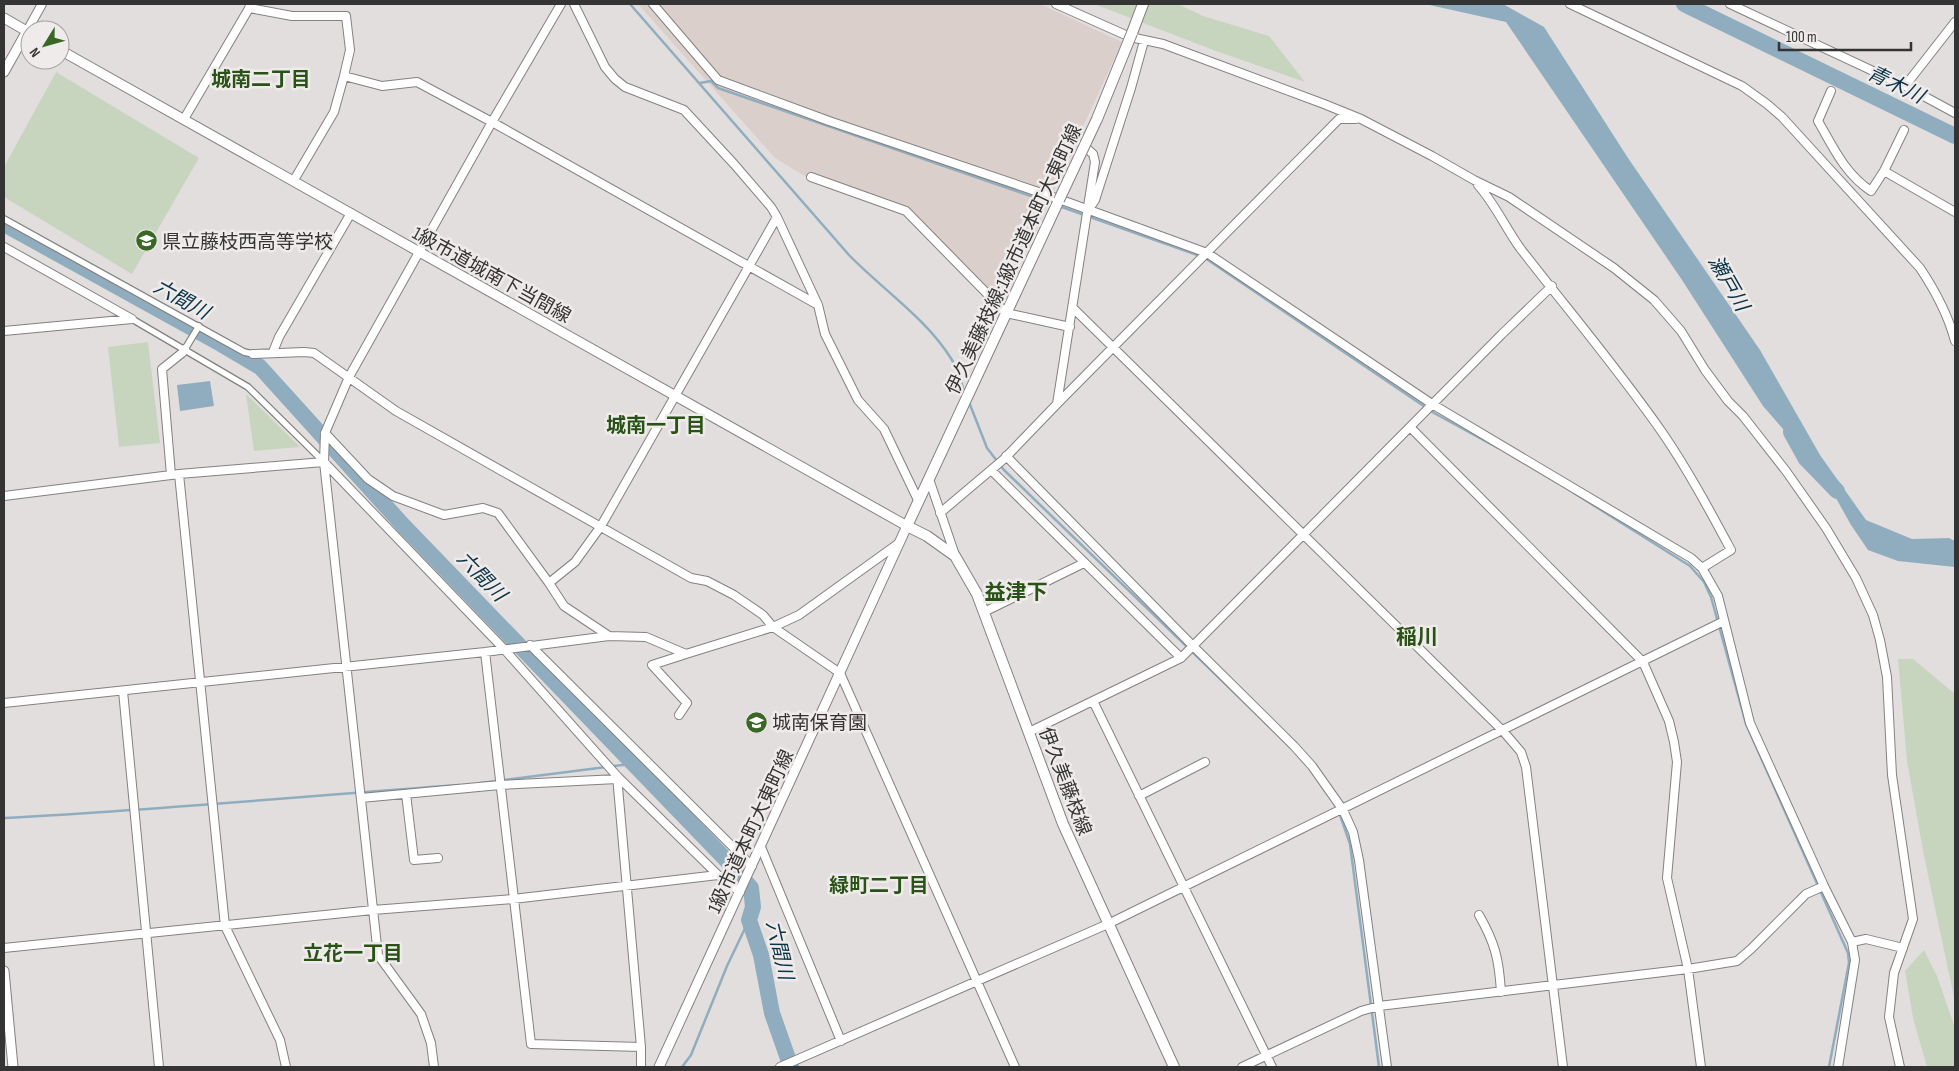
<svg xmlns="http://www.w3.org/2000/svg" width="1959" height="1071" viewBox="0 0 1959 1071" font-family="'Sofia Sans Condensed','Noto Sans JP',sans-serif">
	<rect width="100%" height="100%" fill="#e2dedd"/>
	<path fill="#dbcfcb" d="M638 4H1040L1122 42 1002 303 955 261 906 211 818 184 775 158Z"/>
	<path fill="#c7d5bf" d="M1094 4H1178L1203 16 1269 36 1305 82 1216 51Z
		M56 72 199 158 132 274 4 197V167Z
		M148 342 160 443 119 447 108 347Z
		M246 394 300 447 254 451Z
		M1898 659H1913L1955 694V1002L1924 856 1907 761Z
		M1924 950 1937 976 1955 1028V1067H1927L1913 1018 1905 971Z"/>
	<path fill="#90adbf" d="M1425 4H1503L1544 27 1628 158 1760 350 1820 455 1866 520 1912 539 1949 538 1955 541V567L1898 561 1868 550 1851 525 1823 475 1763 406 1682 280 1506 22Z
		M210 381 214 406 180 411 177 385Z"/>
	<g fill="none" stroke-linecap="round" stroke-linejoin="round">
		<path stroke="#90adbf" stroke-width="2.5" d="M630 4 849 255C883 290 926 318 952 360 958 370 961 382 965 393
			M700 83 711 81 718 88 1054 204
			M1059 206 1200 256
			M1205 258 1434 413 1498 448
			M969 402 987 448 1004 470 1270 727
			M1574 493 1690 566 1704 582 1711 597 1746 724 1848 953 1849 963 1829 1067
			M481 783 622 765H635
			M1339 812 1350 844 1379 1067
			M4 818C156 810 307 796 459 785
			M682 1067 691 1055 727 966 749 920"/>
		<path stroke="#90adbf" stroke-width="16" d="M1684 4 1955 136
			M4 224 221 344 260 367 402 524 734 868 751 888 753 907 749 920 761 955 772 1013 791 1067
			M1791 432 1806 459 1837 491"/>
		<defs>
			<path id="pedestrian" d="M4 219 244 352 253 354
				M132 319 248 387 324 462
				M185 349 199 326"/>
			<path id="minor" d="M574 4 605 67 615 79 625 87 684 110 734 164 771 207 777 217 818 305 825 334 858 400 884 429 918 500
				M653 4 718 80 829 121 1059 199 1207 253 1432 404 1691 558 1702 568
				M1056 4 1130 37 1163 44 1324 104 1361 119 1432 156 1474 180 1509 197 1614 268 1654 300 1681 331 1705 370 1728 401 1743 416 1786 471 1826 528 1856 578 1873 615 1880 640 1887 677 1892 775 1913 919 1894 973 1889 1017 1900 1067
				M1570 4 1742 86 1767 104 1782 117 1920 268C1936 292 1948 314 1955 341
				M1730 4 1905 86 1955 113
				M249 8 292 16H346L350 50 344 76
				M27 31 42 4
				M1905 86 1955 22
				M1831 91 1818 121C1833 147 1845 174 1871 191L1884 171 1904 130
				M184 119 251 5
				M1884 171 1955 212
				M811 177 906 211 1006 313 1070 327
				M294 180 334 112 344 76 382 86 417 82 492 122 818 305
				M1478 185C1495 204 1505 227 1520 248 1568 310 1619 370 1664 435 1689 472 1710 511 1731 550L1702 568 1718 596 1750 723 1824 886 1852 942 1855 960 1838 1067
				M1089 209 1095 200 1131 88 1144 41
				M4 247 132 319
				M1073 308 1503 731 1521 752 1526 767 1563 1067
				M4 331 132 319
				M273 352 279 337 351 213
				M253 354 304 352 314 353 396 411 691 578 707 581 734 595 763 615 773 627 840 673 1015 1067
				M1057 404 1339 119H1356
				M1410 427 1643 662 1669 721 1674 742 1677 762 1667 878 1688 969 1701 1067
				M325 433 368 479 393 496 444 515 483 508 498 513 549 583 564 606 609 636
				M1006 456 1193 646 1294 746 1312 766 1343 810 1353 832 1359 860 1387 1067
				M324 462 504 649 617 776 718 875 740 892
				M991 470 1181 658
				M179 474 225 926 280 1040 286 1067
				M171 475 162 369 182 353 185 349
				M929 479 955 555
				M4 496 179 474 324 462
				M940 513 1004 459 1057 404 1095 162 1093 154 1084 146
				M549 583 575 562 601 526 777 217
				M984 612 1084 563
				M530 645 752 866
				M485 652 531 1044 641 1047
				M123 691 159 1067
				M1093 701 1272 1067
				M4 703 485 652 609 636 646 637 686 654 773 627 799 615 899 543
				M679 715 687 703 652 665 686 654
				M1029 732 1181 658 1502 334 1552 286
				M617 776 641 1047V1067
				M406 794 414 860 438 858
				M1139 796 1205 762
				M361 798 500 785 617 779
				M761 847 841 1041
				M1479 915C1495 943 1499 959 1501 992
				M1852 942 1866 939 1903 948
				M4 948 373 910 513 899 718 875
				M434 1067 431 1043 421 1014 378 955 324 462 325 433 349 377 492 122 561 4
				M780 1067 1108 924 1724 621
				M1242 1067 1361 1011 1379 1006 1688 969 1737 961 1751 949 1806 894 1824 886"/>
			<path id="tertiary" d="M4 18 30 33
				M60 50 907 526 659 1067
				M4 72 27 31
				M4 971 13 1067"/>
			<path id="secondary" d="M1132 33 1143 4
				M1059 200 907 526 927 536 955 556 977 594 1063 824 1174 1067"/>
		</defs>
		<use href="#pedestrian" stroke="#848180" stroke-width="8"/>
		<use href="#minor" stroke="#848180" stroke-width="10"/>
		<use href="#tertiary" stroke="#848180" stroke-width="11"/>
		<use href="#secondary" stroke="#848180" stroke-width="12"/>
		<use href="#pedestrian" stroke="#fff" stroke-width="5.5"/>
		<use href="#minor" stroke="#fff" stroke-width="8"/>
		<use href="#tertiary" stroke="#fff" stroke-width="9"/>
		<use href="#secondary" stroke="#fff" stroke-width="10"/>
		<defs>
			<path id="secondary-bridge" d="M1059 200 1097 119 1132 33"/>
		</defs>
		<use href="#secondary-bridge" stroke="#848180" stroke-width="12" stroke-linecap="butt"/>
		<use href="#secondary-bridge" stroke="#fff" stroke-width="10"/>
	</g>
	<defs>
		<symbol id="school-disc" viewBox="-11 -11 22 22"><circle r="9.5" fill="#396725" stroke="#efebea"/><path d="M0-5L7-2L0 1L-7-2ZM-4 1L0 2.5L4 1V4Q0 6-4 4Z" fill="#fff"/></symbol>
	</defs>
	<g fill-rule="evenodd">
		<use href="#school-disc" x="134" y="228" width="25" height="25"/>
		<use href="#school-disc" x="744" y="710" width="25" height="25"/>
	</g>
	<g text-anchor="middle" stroke-width="5" stroke-linejoin="round" paint-order="stroke">
		<g font-size="19" fill="#353434" stroke="#efebea" text-anchor="start">
			<text x="162" y="248">県立藤枝西高等学校</text>
			<text x="772" y="729">城南保育園</text>
		</g>
		<g font-size="19" fill="#353434" stroke="#efebea">
			<text transform="translate(1013 259) rotate(-65)" y="7">伊久美藤枝線;1級市道本町大東町線</text>
			<text transform="translate(492 274) rotate(29)" y="7">1級市道城南下当間線</text>
			<text transform="translate(1066 781) rotate(69)" y="7">伊久美藤枝線</text>
			<text transform="translate(750 831) rotate(-65)" y="7">1級市道本町大東町線</text>
		</g>
		<g font-size="20" font-weight="bold" fill="#295216" stroke="#efebea">
			<text x="261" y="86">城南二丁目</text>
			<text x="656" y="432">城南一丁目</text>
			<text x="879" y="892">緑町二丁目</text>
			<text x="353" y="960">立花一丁目</text>
		</g>
		<g font-size="20" font-style="italic" fill="#0a3347" stroke="#efebea">
			<text transform="translate(1896 84) rotate(26)" y="7">青木川</text>
			<text transform="translate(1729 283) rotate(60)" y="7">瀬戸川</text>
			<text transform="translate(182 299) rotate(29)" y="7">六間川</text>
			<text transform="translate(482 576) rotate(46)" y="7">六間川</text>
			<text transform="translate(780 950) rotate(77)" y="7">六間川</text>
		</g>
		<g font-size="21" font-weight="bold" fill="#295216" stroke="#efebea">
			<text x="1016" y="599">益津下</text>
			<text x="1417" y="644">稲川</text>
		</g>
	</g>
	<rect width="1959" height="1071" fill="none" stroke="#353434" stroke-width="10"/>
	<g transform="translate(45 45) rotate(233)"><circle r="24" fill="#efebea" stroke="#a5a2a1"/>
	<path d="M0-4L9 19L0 12L-9 19Z" fill="#396725"/>
	<text y="-8" font-size="14" font-weight="bold" text-anchor="middle" fill="#353434">N</text>
	</g>
	<path d="M1779 42v8h132v-8" fill="none" stroke="#353434" stroke-width="2.5"/>
	<text x="1786" y="42" font-size="15" fill="#353434" stroke="#efebea" stroke-width="4" paint-order="stroke">100 m</text>
</svg>
